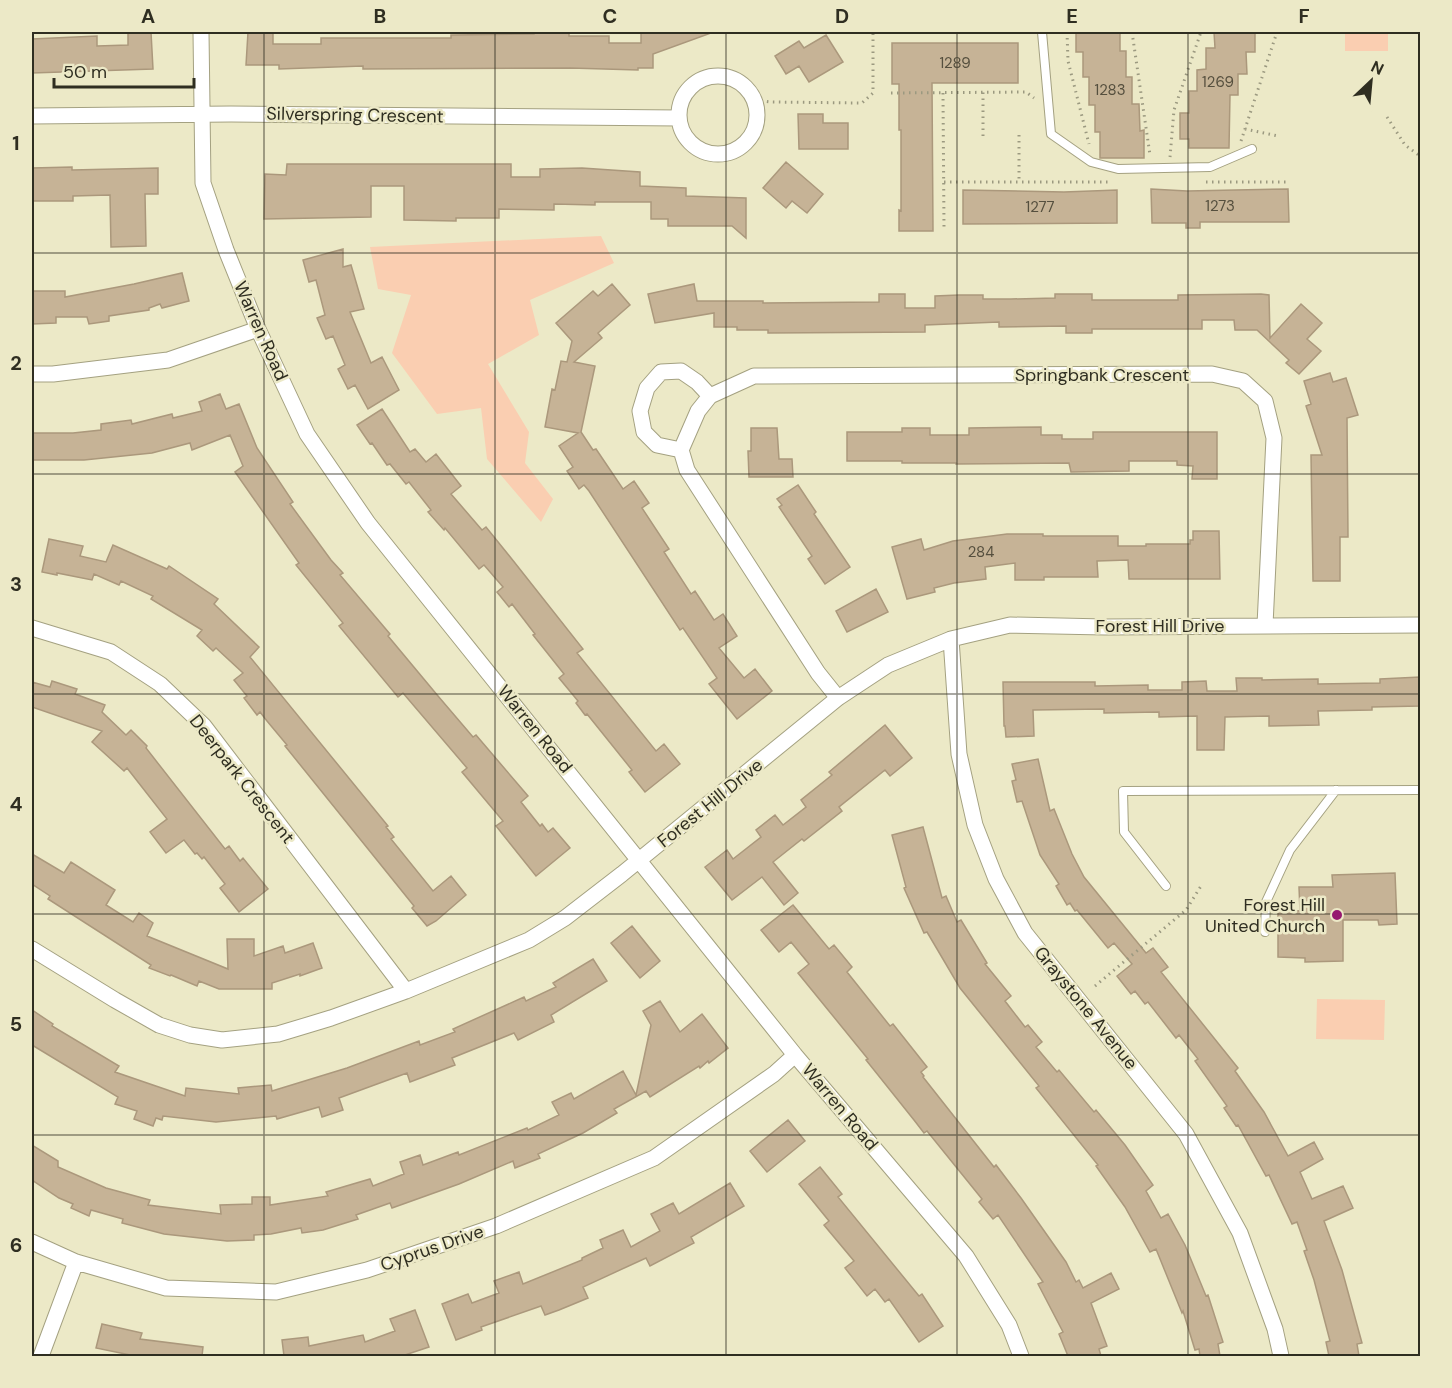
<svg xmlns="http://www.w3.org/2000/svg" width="1452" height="1388" viewBox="0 0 1452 1388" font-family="'DM Sans',sans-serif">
	<rect width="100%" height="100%" fill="#ece9c7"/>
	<path fill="#faceb1" d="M1345 32H1388V51H1345Z
		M601 236 614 263 530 300 539 335 488 364 529 432 525 463 553 499 541 522 487 459 481 408 437 414 392 353 411 295 378 289 370 247Z
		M1317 999 1385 1000 1384 1040 1316 1039Z"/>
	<path fill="#c6b396" stroke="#ab987c" stroke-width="1.5" d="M128 32H151L153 69 32 73V39L97 36V46L128 45Z
		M248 32H273V44H321V38H451V35L534 34V32H569V36H609V43H641V32H711V33L653 54V68H638V70L570 68 363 69V66L279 69V65H246Z
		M1076 32H1120V51H1126V77H1132V104H1139L1140 131 1144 130V158H1100V132H1095V105H1089V77H1083V52H1076Z
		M1214 32H1255V52H1246L1247 74H1238V95H1230L1229 148H1189V139H1180V113H1189V91H1197V70L1206 69V48H1215Z
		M826 35 843 62 809 82 799 66 786 74 775 56 799 41 804 48Z
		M892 43H1018V83H932L933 231H899V210L901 211V130H899V84H892Z
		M798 114H823V123H848V149H799Z
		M786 162 823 194 807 213 792 201 786 208 763 188Z
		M287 164H511V177H540V169L582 168 640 172V186L686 188V196L746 198V238L732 226H668V219H651V202H595V205L554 204V210L499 209V218H456V221L404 220V186H371V217L264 219 265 174 286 175Z
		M72 167V170L158 168V194H145L146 246 111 247 110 195 73 196V201H32V168Z
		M1151 189 1187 191 1288 189 1289 222H1200V228H1186V223H1152Z
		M963 190 1064 192 1117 190V223L963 224Z
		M343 249V267L351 265 364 309 350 312 371 363 382 357 399 390 368 409 355 385 348 389 338 369 345 365 333 336 326 339 317 318 325 315 316 280 309 282 303 260Z
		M182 273 189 301 162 308 160 304 149 308V310L109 316V321L89 324 87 317H56V323L32 324V291H65V297L134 284Z
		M612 284 630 305 598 333 602 338 574 362 595 366 581 432 593 450 596 449 623 489 634 481 649 503 642 508 669 549 664 552 691 594 695 591 714 620 723 614 737 636 719 648 744 678 755 669 772 691 737 719 709 684 717 678 683 628 680 630 589 491 584 485 579 489 567 471 573 467 559 446 578 433 545 427 552 389 555 390 561 361 567 362 572 341 556 323 593 291 598 296Z
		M694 284 697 301H763V303L879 302V294H905V308H935V296L959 295H983V299H1011L1055 298V294H1092V300H1178V295L1261 294 1269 295 1270 338 1301 304 1322 323 1307 339 1321 351 1299 374 1286 363 1289 360 1257 330H1235L1234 320H1202V329H1092V333H1066V326L999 327V322L925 325V332L768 333V330H737V327H714V313L655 323 648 294Z
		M1330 373 1333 382 1346 378 1358 415 1347 418 1348 537H1340V581H1313L1311 455H1322L1306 406 1311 404 1304 381Z
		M220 394 226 409 239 404 257 448 293 502 290 504 331 560 343 573 340 575 390 634 388 636 438 696 473 737 476 735 528 796 521 802 540 826 542 824 548 832 553 828 570 848 536 876 496 826 503 821 462 772 467 768 403 693 398 697 339 626 343 623 296 565 299 563 235 472 243 466 230 435 192 450 190 443 152 453 84 460H32V433H73L101 430V424L131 420 132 424 172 414 173 418 202 411 199 402Z
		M382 409 410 452 415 449 426 462 436 454 461 486 451 494 482 530 486 527 515 563 583 649 577 653 656 751 664 744 680 764 645 792 629 772 632 770 587 714 585 715 576 703 578 701 559 678 564 674 533 635 535 634 512 604 509 607 497 592 503 587 484 565 479 569 445 528 444 530 428 512 431 510 409 482 406 484 390 464 387 465 372 443 370 444 357 425Z
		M1041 427V435H1062V439H1093V432H1217V479H1192L1193 466 1177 465V461H1129V471L1071 472 1069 463 956 464V463H902V461H847V432H902V428H930V435H969V428Z
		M751 428H777L779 459H792L793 477H749L748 451H751Z
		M798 485 816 512 814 514 850 567 825 584 808 559 812 556 779 507 782 505 777 499Z
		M1193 531H1219L1220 579H1129L1128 560 1097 561 1098 577H1044V580H1015V563L985 567 986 579 954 583 934 588 935 592 907 599 892 547 921 539 924 550 953 541 1007 534H1043V536H1118V546H1146V544H1190V540H1193Z
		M49 539 83 546 80 556 106 562 113 545 167 569 169 566 218 599 214 604 259 647 250 657 388 826 386 827 394 837 391 839 433 891 451 876 466 895 436 921 427 926 412 908 414 906 285 746 287 745 267 721 260 712 257 715 244 698 247 696 234 680 243 673 216 648 213 651 197 636 202 630 151 599 153 596 121 581 119 585 94 574 92 580 57 573V575L42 572Z
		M876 589 888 612 847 632 836 611Z
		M1420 677V706L1372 707V710L1318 711 1319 725 1269 726V716L1225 717 1224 750H1197V716L1159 717V712L1104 713V709L1033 710 1034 736 1006 737 1005 726H1004L1003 682H1095V686L1148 685V690H1182V682L1206 681 1207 691H1237L1236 678H1262V680L1318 679V684L1380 683V679Z
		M52 681 77 689 75 694 105 705 102 712 126 735 131 730 147 746 146 748 225 849 229 846 240 861 243 858 268 889 239 912 220 888 225 884 204 857 202 859 197 853 195 854 184 840 166 853 150 832 167 819 127 768 124 771 92 742 102 731 32 707V682L50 687Z
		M885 725 912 758 890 776 885 770 839 807 842 811 804 841 802 839 773 862 798 893 784 905 762 877 732 900 705 867 727 850 733 859 761 837 756 830 775 815 783 825 806 807 801 800 832 775 829 772Z
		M1038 759 1050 811 1054 809 1072 854 1084 877 1146 953 1153 948 1168 967 1161 972 1238 1068 1235 1071 1264 1112 1288 1156 1314 1142 1323 1159 1300 1172 1312 1199 1343 1186 1353 1208 1324 1221 1342 1270 1362 1343 1357 1344 1359 1356H1329L1326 1342 1330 1341 1314 1280 1304 1251 1307 1250 1297 1222 1292 1224 1269 1175 1266 1176 1238 1125 1236 1126 1224 1108 1227 1106 1195 1061 1198 1059 1179 1035 1176 1038 1148 1002 1145 1004 1135 991 1131 994 1117 976 1132 964 1114 943 1108 948 1077 910 1075 911 1070 903 1067 905 1056 886 1059 884 1040 855 1022 801 1017 802 1012 781 1016 780 1012 764Z
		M923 827 942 898 946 896 957 922 961 920 987 963 985 964 1011 996 1005 1001 1025 1027 1028 1025 1042 1042 1036 1047 1057 1072 1059 1070 1094 1112 1096 1110 1125 1145 1153 1185 1146 1191 1161 1218 1168 1214 1185 1245 1206 1296 1208 1295 1223 1342 1218 1344 1220 1356H1200L1199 1349 1195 1350 1183 1311 1182 1313 1156 1249 1150 1252 1125 1207 1096 1166 1098 1165 1036 1088 1039 1086 960 988 927 932 924 933 904 888 906 887 892 835Z
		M32 854 64 873 71 862 115 890 106 905 133 922 139 913 153 923 147 936 228 969 227 939H254V956L283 946 285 953 313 943 322 968 300 976V974L272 983V989H219L199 981 197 986 171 975 170 976 149 968 151 965 48 899 50 896 32 884Z
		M1395 873 1397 924 1379 925 1378 920H1343V961L1305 962V958L1278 957V909L1300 911 1299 887H1333L1332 875Z
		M793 905 829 949 834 945 852 967 847 972 890 1026 893 1024 927 1067 921 1072 924 1076 923 1077 994 1167 996 1165 1021 1198 1066 1262 1076 1282 1079 1280 1083 1288 1111 1273 1119 1289 1091 1303 1107 1346 1099 1349 1101 1356H1068L1059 1334 1063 1332 1038 1284 1043 1282 998 1215 993 1219 979 1202 982 1199 927 1131 924 1133 914 1120 866 1060 868 1059 798 973 809 964 791 942 779 952 761 930Z
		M632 926 660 961 640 978 611 943Z
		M593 959 607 981 551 1015 554 1022 518 1040 514 1033 452 1058 455 1065 410 1082 407 1073 339 1098 343 1110 322 1117 319 1107 277 1119 276 1116 216 1122 163 1116 162 1120 156 1118 153 1126 134 1119 137 1111 115 1104 118 1097 32 1045V1010L53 1024 52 1026 119 1066 115 1072 185 1096 186 1088 239 1094 238 1088 271 1085 272 1091 347 1068 419 1041 420 1045 455 1032 453 1029 524 997 526 1001 556 987 553 983Z
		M660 1001 680 1032 702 1014 728 1048 709 1063 708 1061 700 1068 699 1066 650 1097 646 1091 614 1109 617 1113 583 1133 538 1154 540 1158 515 1168 513 1161 459 1184 392 1208 390 1203 356 1215 358 1219 323 1230 302 1233 301 1228 271 1234 254 1235V1240L227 1241 164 1234 122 1223 123 1219 91 1210 89 1216 71 1208 73 1204 59 1198 32 1180V1145L58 1161V1167L106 1188 150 1200 148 1205 221 1214 220 1205 252 1204V1197H270V1205L328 1196 326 1192 370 1179 373 1186 404 1174 400 1162 420 1155 423 1165 458 1152 459 1155 527 1128 528 1130 559 1115 552 1102 571 1093 574 1099 623 1071 636 1095 651 1025 643 1011Z
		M788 1120 805 1141 767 1172 750 1151Z
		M820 1167 842 1194 838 1197 919 1296 922 1294 943 1326 919 1342 889 1299 885 1302 875 1289 867 1296 845 1268 854 1261 824 1225 829 1221 799 1184Z
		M730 1183 744 1206 691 1237 694 1243 650 1266 646 1258 583 1287 588 1298 559 1310 545 1315 541 1306 481 1327 482 1330 456 1340 442 1304 468 1294 472 1303 499 1293 494 1281 519 1272 523 1284 582 1260V1258L603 1248 600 1240 623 1230 631 1247 660 1231 651 1214 673 1203 679 1214Z
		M415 1310 429 1347 402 1356H284L282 1340 308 1337 309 1346 363 1335 365 1342 395 1331 390 1319Z
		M102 1324 142 1333 140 1339 203 1347 202 1356H135L96 1348Z"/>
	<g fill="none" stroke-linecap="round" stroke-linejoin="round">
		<defs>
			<path id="service" d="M1042 32 1051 134 1091 162 1118 169 1210 167 1252 149
				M1166 886 1124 832 1123 791 1420 790
				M1265 932 1266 902 1290 850 1336 790"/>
			<path id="minor" d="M201 32 203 183 226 250 258 329 307 434 368 523 795 1055 966 1256 1009 1325 1021 1356
				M679 115a39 39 0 1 1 78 0a39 39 0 1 1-78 0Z
				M32 116 231 114 679 118
				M32 374H53L168 360 258 329
				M681 450 657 445 644 432 640 411 647 388 661 372 681 371 697 382 710 396
				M32 628 111 652 160 684 204 726 406 991
				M951 639 959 754 975 825 996 879 1025 933 1186 1134 1240 1233 1275 1329 1281 1356
				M838 698 818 673 687 470 681 450 698 411 710 396 754 376 1212 374 1243 381 1265 401 1274 438 1265 625
				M32 949 115 1000 159 1025 190 1035 222 1040 278 1034 331 1018 406 991 529 940 565 918 622 874 838 698 888 665 951 639 1010 625 1105 627 1420 625
				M32 1242 76 1262 166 1288 276 1292 367 1270 496 1226 654 1158 774 1074 795 1055
				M41 1356 76 1262"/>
		</defs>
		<use href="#service" stroke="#a4a181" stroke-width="10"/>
		<use href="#minor" stroke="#a4a181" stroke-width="17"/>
		<path stroke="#9b9980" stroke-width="3" stroke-dasharray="1.5 4.5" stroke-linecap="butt" d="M1067 32 1068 61 1089 144
			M1132 32 1150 155
			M891 93 1026 92 1034 98
			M943 93 944 227
			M755 100 770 102 862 103 873 93V32
			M1387 117 1405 145 1420 156
			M1245 129 1278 136
			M1019 135V182
			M983 136V92
			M1241 141 1277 32
			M1170 157 1174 110 1201 32
			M944 182H1112
			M1206 182H1288
			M1095 986 1186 910 1201 886"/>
		<use href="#service" stroke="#fff" stroke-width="8"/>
		<use href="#minor" stroke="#fff" stroke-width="15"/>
	</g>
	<path fill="none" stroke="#2f2e21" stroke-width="1.5" stroke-opacity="0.55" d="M264 32V1356M495 32V1356M726 32V1356M957 32V1356M1188 32V1356M32 253H1420M32 474H1420M32 694H1420M32 914H1420M32 1135H1420"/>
	<circle fill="#961870" stroke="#ece9c7" stroke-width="2" cx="1337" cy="915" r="6"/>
	<g text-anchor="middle" stroke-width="5" stroke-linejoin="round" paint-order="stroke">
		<g font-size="15" fill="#554f3e">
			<text x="955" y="68">1289</text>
			<text x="1218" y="87">1269</text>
			<text x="1110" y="95">1283</text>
			<text x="1220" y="211">1273</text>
			<text x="1040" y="212">1277</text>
			<text x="981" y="557">284</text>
		</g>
		<g font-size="18" fill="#2f2e21" stroke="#ece9c7">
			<text transform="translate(355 115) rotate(1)" y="6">Silverspring Crescent</text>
			<text transform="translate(261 331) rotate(66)" y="6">Warren Road</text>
			<text x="1102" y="381">Springbank Crescent</text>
			<text x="1160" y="632">Forest Hill Drive</text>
			<text transform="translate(535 729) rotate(51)" y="6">Warren Road</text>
			<text transform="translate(242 779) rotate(52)" y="6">Deerpark Crescent</text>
			<text transform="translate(710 803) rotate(-39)" y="6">Forest Hill Drive</text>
			<text transform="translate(1086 1008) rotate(51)" y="6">Graystone Avenue</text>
			<text transform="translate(840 1107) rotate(50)" y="6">Warren Road</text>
			<text transform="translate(432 1248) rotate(-19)" y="6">Cyprus Drive</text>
		</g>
		<g font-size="18" fill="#2f2e21" stroke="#ece9c7" text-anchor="end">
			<text x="1325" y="911">Forest Hill<tspan x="1325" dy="21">United Church</tspan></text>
		</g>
	</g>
	<rect width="1452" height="1388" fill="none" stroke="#ece9c7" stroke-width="66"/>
	<g transform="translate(1371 81) rotate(26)" stroke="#ece9c7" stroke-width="4.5" paint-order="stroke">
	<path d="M0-4.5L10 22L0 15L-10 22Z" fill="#2f2e21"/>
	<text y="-9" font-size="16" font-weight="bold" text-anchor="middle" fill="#2f2e21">N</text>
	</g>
	<path d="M54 78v9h140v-9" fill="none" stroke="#2f2e21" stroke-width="3"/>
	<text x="63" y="78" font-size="18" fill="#2f2e21" stroke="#ece9c7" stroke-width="4.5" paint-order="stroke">50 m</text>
	<rect x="33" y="33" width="1386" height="1322" fill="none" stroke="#2f2e21" stroke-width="2"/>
	<g font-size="20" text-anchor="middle" font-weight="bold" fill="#2f2e21">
		<text x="148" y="23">A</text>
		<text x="380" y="23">B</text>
		<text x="610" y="23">C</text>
		<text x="842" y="23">D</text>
		<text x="1072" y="23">E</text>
		<text x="1304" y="23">F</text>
		<text x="16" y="150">1</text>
		<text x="16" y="370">2</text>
		<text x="16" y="591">3</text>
		<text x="16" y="811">4</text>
		<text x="16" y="1031">5</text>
		<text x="16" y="1252">6</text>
	</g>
</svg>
